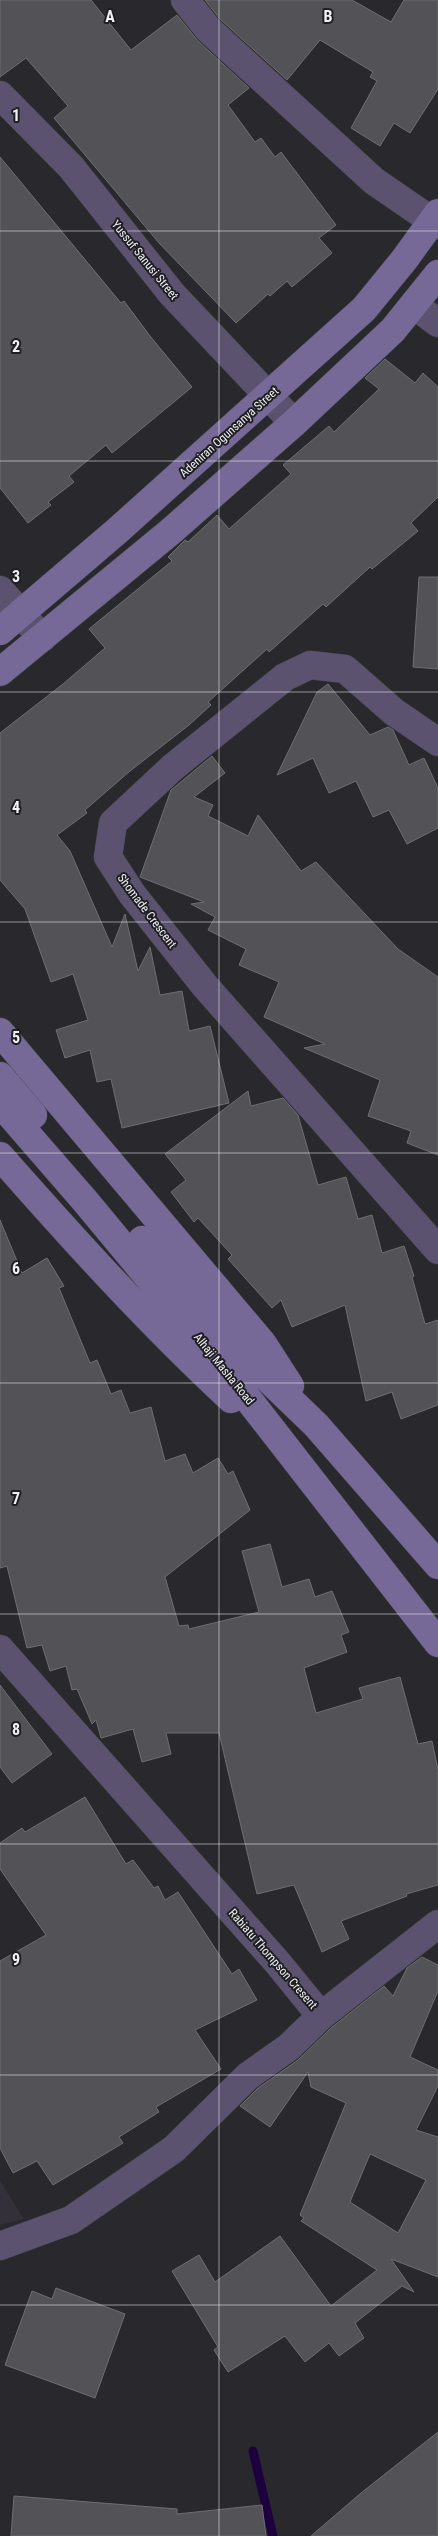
<svg xmlns="http://www.w3.org/2000/svg" width="438" height="2536" viewBox="0 0 438 2536" font-family="'Roboto Condensed',sans-serif">
	<rect width="100%" height="100%" fill="#29282c"/>
	<path fill="#33303a" d="M0 2181 24 2219 0 2225Z"/>
	<g fill="none" stroke-linecap="round" stroke-linejoin="round">
		<path stroke="#1d013e" stroke-width="9" d="M253 2451 273 2536"/>
	</g>
	<path fill="#535257" stroke="#6f6e73" fill-rule="evenodd" d="M0 0H91L131 50 177 15 198 41 249 88 228 105 255 142 261 138 275 157 281 152 336 225 319 238 332 253 292 287 287 281 270 296 268 294 236 323 159 243 54 118 68 106 26 58 0 77Z
		M205 0H352L391 22 404 0H438V89L410 133 394 123 380 146 351 128 377 81 370 77 373 72 320 40 287 80 220 19Z
		M0 157 121 303 124 301 150 336 192 387 112 453 106 445 69 476 74 482 48 502 51 505 28 523 0 488Z
		M385 359 415 383 423 373 438 387V497L411 523 418 531 372 569 370 567 326 607 323 604 269 652 267 649 208 702 211 705 189 725 130 771 85 810 87 813 57 835 70 851 112 947 125 914 138 971 150 947 160 995 182 991 189 1031 210 1026 229 1103 122 1128 111 1079 97 1082 90 1050 65 1058 56 1030 88 1020 73 974 51 982 25 909 0 880V733L63 684 105 648 89 629 172 561 168 557 185 540 188 542 217 515 229 529 291 474 283 465 329 426 334 432 379 389 365 378Z
		M419 577H438V669L413 667Z
		M328 684 370 735 388 727 393 730 409 765 424 758 438 788V828L407 844 389 810 373 817 356 781 329 793 313 758 277 775 317 692Z
		M212 756 225 773 194 797 213 805 208 816 248 836 258 815 301 871 316 862 398 949 438 977V1155L407 1143 411 1131 368 1116 380 1080 304 1048 325 1044 264 1017 279 982 239 965 246 949 208 930 215 917 191 904 204 902 140 877 171 790Z
		M248 1091 251 1106 283 1098 298 1115 318 1185 346 1177 358 1219 372 1215 382 1253 404 1246 414 1276 412 1277 425 1324 438 1320V1405L401 1419 392 1392 366 1401 345 1305 292 1327 281 1300 272 1308 228 1259 232 1255 198 1218 194 1222 171 1192 186 1180 165 1154Z
		M0 1220 22 1273 47 1258 64 1286 59 1288 90 1363 97 1360 111 1394 121 1390 130 1413 151 1407 165 1461 185 1454 193 1473 218 1458 228 1474 233 1471 250 1510 165 1577 179 1626 188 1625 189 1629 259 1612 242 1551 270 1544 282 1587 309 1579 315 1597 332 1591 349 1632 341 1635 347 1652 304 1668 316 1713 363 1699 359 1688 400 1677 418 1744 432 1741 438 1770V1885L406 1894 407 1896 341 1921 349 1939 322 1952 294 1885 257 1894 219 1733H166L171 1754 142 1762 133 1729 101 1738 96 1720 92 1724 77 1689 72 1690 66 1666 50 1671 42 1645 27 1648 7 1566 0 1568Z
		M0 1685 52 1754 12 1783 0 1767Z
		M85 1797 126 1864 133 1860 154 1888 158 1886 165 1900 178 1892 232 1974 239 1969 257 2000 195 2030 221 2069 156 2107 159 2112 119 2137 123 2143 53 2185 37 2161 13 2173 0 2148V1961L46 1935 0 1869V1843L22 1828 25 1832Z
		M422 1957 438 1965V1991L410 2057 438 2070V2086L416 2130 438 2137V2277L391 2259 414 2292 402 2286 355 2323 364 2338 339 2356 329 2343 305 2362 285 2336 228 2372 214 2350 218 2347 172 2271 199 2255 215 2282 280 2236 331 2306 377 2270 301 2221 304 2218 300 2215 346 2103 311 2087 308 2072 270 2127 240 2106 258 2088 298 2060 331 2028 384 1986 393 1996 407 1968ZM370 2154 426 2180 398 2233 350 2202Z
		M56 2288 125 2314 95 2398 5 2365 32 2291 52 2299Z
		M438 2432V2536H311L361 2493Z
		M14 2496 177 2509V2514L262 2505 266 2536H11Z"/>
	<g fill="none" stroke-linecap="round" stroke-linejoin="round">
		<defs>
			<path id="street" d="M185 0 209 30 374 181 438 225
				M0 95 71 167 172 294 294 423
				M414 305 438 323
				M0 590 42 638
				M438 742 394 712 345 669 310 665 285 677 173 767 113 823 108 857 132 894 205 986 438 1250
				M0 1649 277 1962 321 2016
				M0 2246 71 2220 174 2149 248 2076 289 2047 321 2016 438 1924"/>
			<path id="secondary" d="M0 631 117 531 364 309 404 260 438 213
				M0 672 170 532 294 423 393 330 438 274
				M0 1032 263 1344 290 1386
				M0 1076 33 1115
				M0 1103 86 1202 231 1377 438 1643
				M0 1156C74 1240 149 1323 231 1399
				M142 1240 235 1347 316 1425 438 1565"/>
		</defs>
		<use href="#street" stroke="#454448" stroke-width="29"/>
		<use href="#secondary" stroke="#454448" stroke-width="29"/>
		<use href="#street" stroke="#5a526f" stroke-width="28"/>
		<use href="#secondary" stroke="#766997" stroke-width="28"/>
	</g>
	<path fill="none" stroke="#f1f0f3" stroke-width="1" stroke-opacity="0.55" d="M219 0V2536M0 231H438M0 461H438M0 692H438M0 922H438M0 1153H438M0 1383H438M0 1614H438M0 1844H438M0 2075H438M0 2305H438"/>
	<g text-anchor="middle" stroke-width="4" stroke-linejoin="round" paint-order="stroke">
		<g font-size="12" fill="#f1f0f3" stroke="#1f1e22">
			<text transform="translate(145 260) rotate(51)" y="4">Yussuf Sanusi Street</text>
			<text transform="translate(229 432) rotate(-42)" y="4">Adeniran Ogunsanya Street</text>
			<text transform="translate(147 911) rotate(53)" y="4">Shomade Crescent</text>
			<text transform="translate(224 1369) rotate(51)" y="4">Alhaji Masha Road</text>
			<text transform="translate(273 1959) rotate(49)" y="4">Rabiatu Thompson Cresent</text>
		</g>
	</g>
	<g font-size="16" text-anchor="middle" font-weight="bold" fill="#f1f0f3" stroke="#1f1e22" stroke-width="4" stroke-linejoin="round" paint-order="stroke">
		<text x="110" y="22">A</text>
		<text x="328" y="22">B</text>
		<text x="16" y="121">1</text>
		<text x="16" y="352">2</text>
		<text x="16" y="582">3</text>
		<text x="16" y="813">4</text>
		<text x="16" y="1043">5</text>
		<text x="16" y="1274">6</text>
		<text x="16" y="1504">7</text>
		<text x="16" y="1735">8</text>
		<text x="16" y="1965">9</text>
	</g>
</svg>
